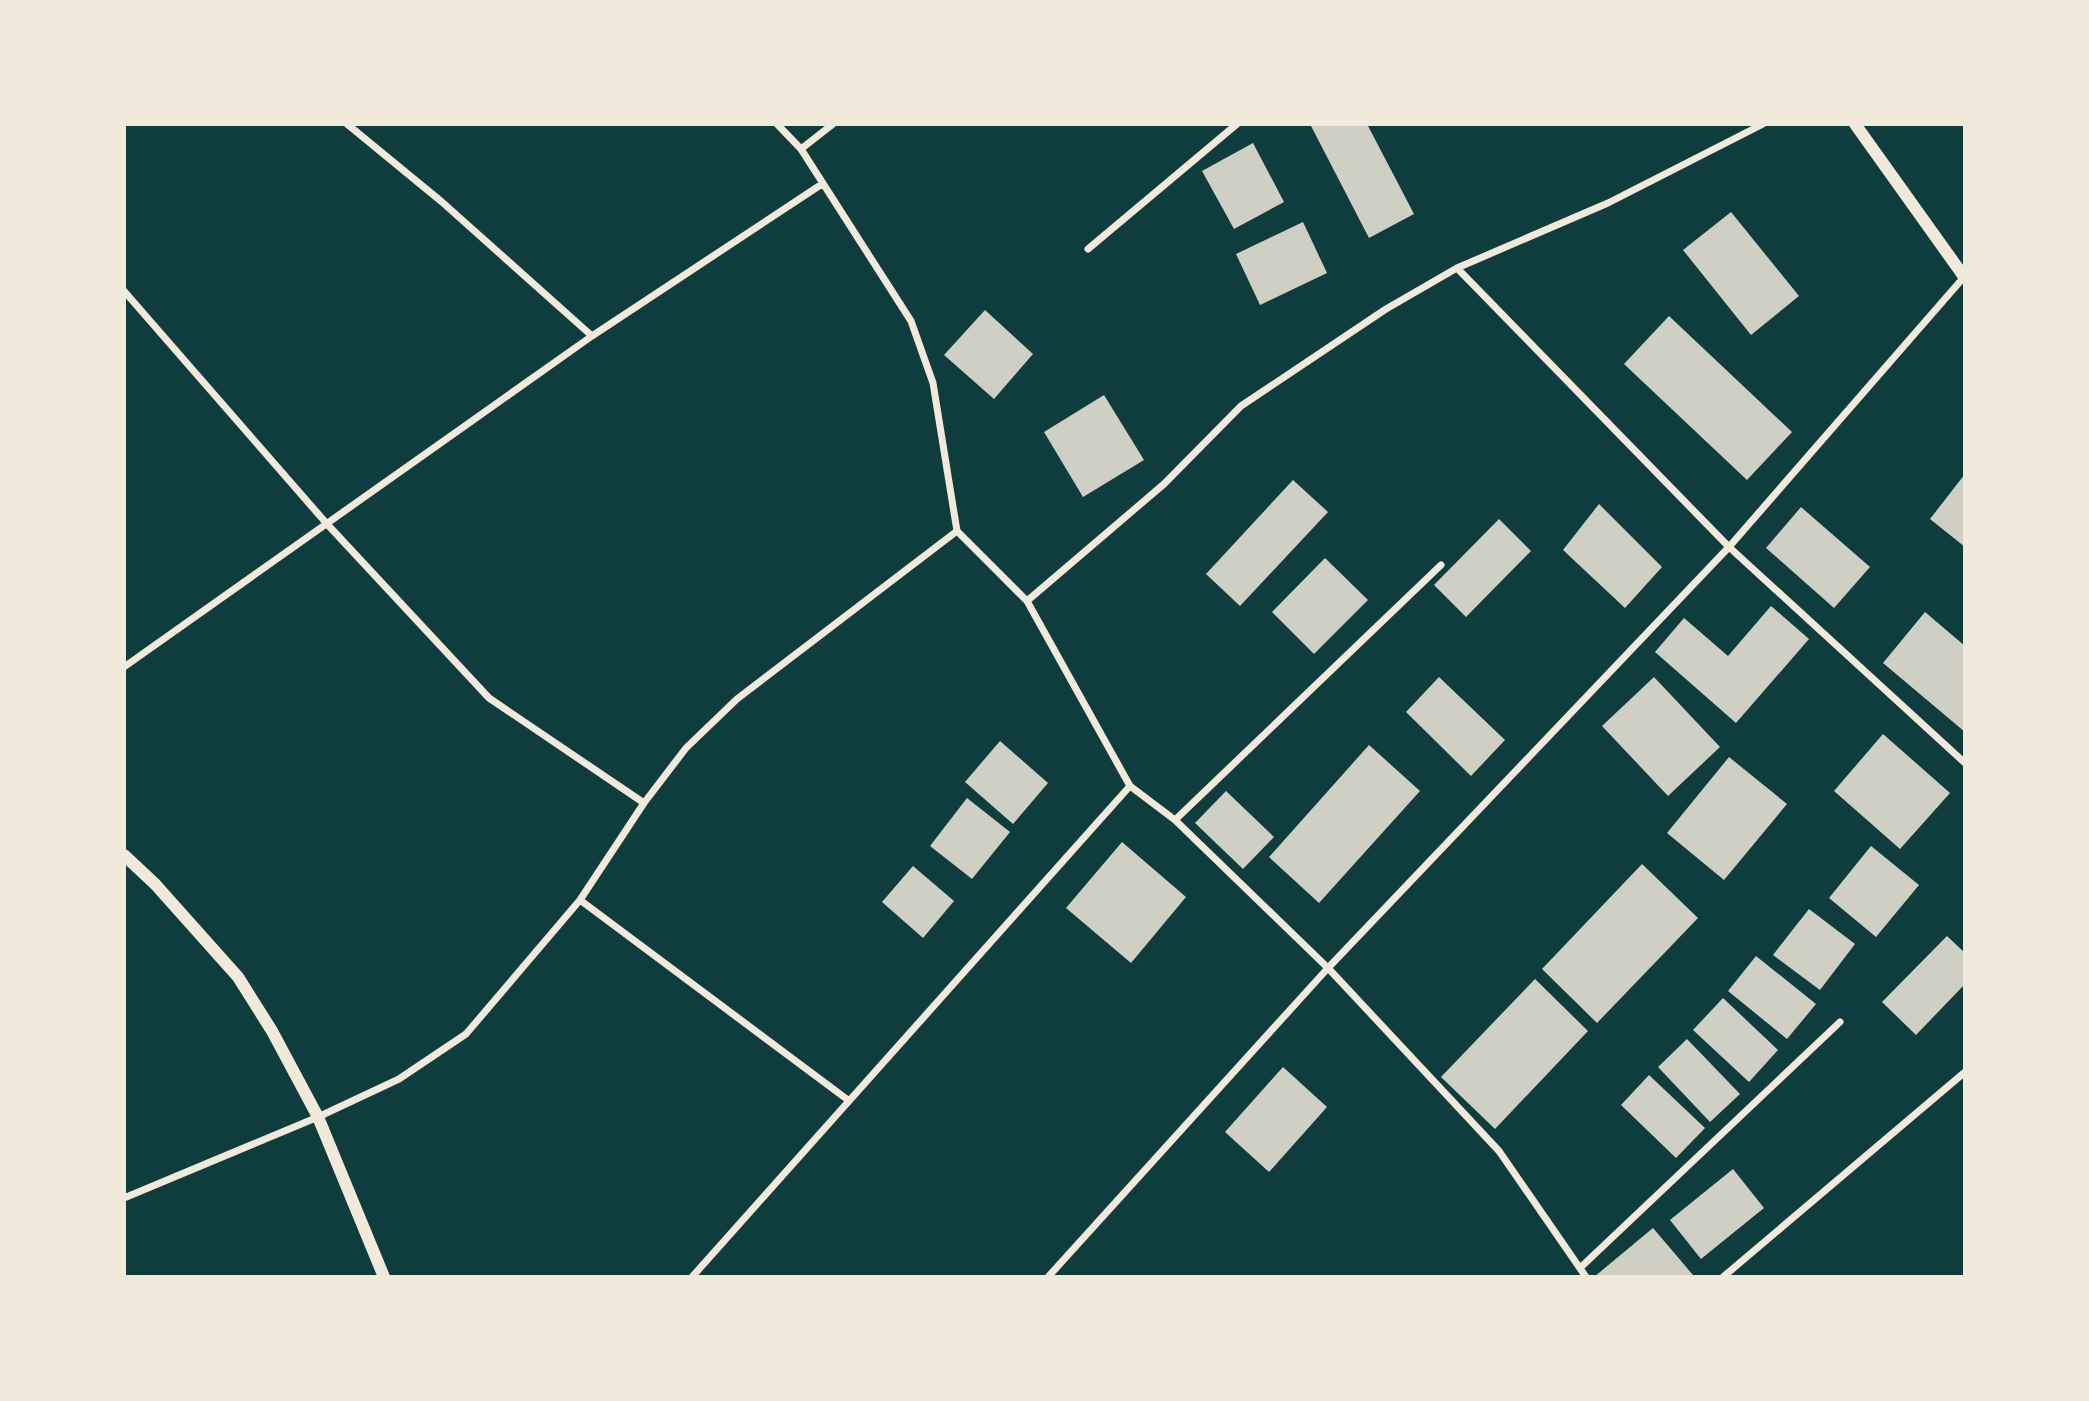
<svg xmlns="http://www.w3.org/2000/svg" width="2089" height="1401" viewBox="0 0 2089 1401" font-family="Poppins,sans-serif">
	<rect width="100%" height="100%" fill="#0f3d3e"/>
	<path fill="#cfcfc3" d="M1310 124H1367L1414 214 1369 238Z
		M1253 143 1284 202 1234 229 1202 171Z
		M1731 212 1799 296 1751 335 1683 250Z
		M1303 222 1327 273 1260 305 1236 254Z
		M985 310 1033 354 994 399 944 355Z
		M1669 316 1792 432 1747 480 1624 364Z
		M1104 395 1144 460 1083 497 1044 432Z
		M1965 474V547L1930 519Z
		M1293 480 1328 512 1240 606 1206 574Z
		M1599 504 1662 567 1625 608 1563 550Z
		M1801 507 1870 567 1834 608 1766 548Z
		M1499 519 1531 551 1466 617 1434 585Z
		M1325 558 1368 600 1314 654 1272 612Z
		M1771 606 1809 639 1736 723 1655 652 1684 618 1728 656Z
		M1925 612 1965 646V732L1883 663Z
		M1439 677 1505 740 1471 776 1406 712Z
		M1654 677 1720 747 1668 796 1602 726Z
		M1883 734 1950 793 1900 849 1834 791Z
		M1000 741 1048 783 1013 824 965 782Z
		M1369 745 1420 791 1319 903 1269 857Z
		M1729 757 1787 804 1724 880 1667 833Z
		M1226 791 1274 837 1243 869 1195 823Z
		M967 798 1010 832 972 879 930 846Z
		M1122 842 1186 897 1131 963 1066 908Z
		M1871 846 1919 885 1876 937 1829 898Z
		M1642 864 1698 918 1597 1023 1542 969Z
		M913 866 954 901 923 938 882 902Z
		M1809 909 1855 944 1820 990 1773 955Z
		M1947 936 1965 953V984L1916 1035 1882 1002Z
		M1756 956 1816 1004 1787 1039 1728 991Z
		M1535 979 1588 1031 1495 1129 1441 1077Z
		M1723 998 1778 1050 1749 1082 1693 1030Z
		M1687 1039 1740 1094 1710 1122 1658 1067Z
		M1283 1067 1327 1107 1269 1172 1225 1132Z
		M1649 1075 1705 1128 1676 1158 1621 1105Z
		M1733 1169 1764 1208 1701 1259 1670 1220Z
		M1653 1228 1693 1275 1691 1277H1594Z"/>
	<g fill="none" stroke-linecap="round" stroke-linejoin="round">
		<path stroke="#f1e9da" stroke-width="7" d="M347 124 442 202 592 336
			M777 124 801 149 911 321 933 383 957 531 1027 601 1130 786 1175 820 1328 968 1499 1151 1586 1277
			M801 149 833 124
			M1088 249 1237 124
			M1457 268 1729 547 1965 763
			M124 291 327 524 489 698 644 803
			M1027 601 1164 484 1241 406 1386 309 1457 268 1608 203 1763 124
			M124 667 592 336 822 184
			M1175 820 1441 565
			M580 900 848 1100
			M124 1198 318 1117 399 1079 466 1034 580 900 644 803 686 748 737 699 957 531
			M1580 1268 1840 1022
			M692 1277 1130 786
			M1048 1277 1328 968 1729 547 1964 277
			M1723 1277 1965 1072"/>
		<path stroke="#f1e9da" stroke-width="12" d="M1855 124 1965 278
			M124 855 155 884 238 977 272 1031 318 1117 384 1277"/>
	</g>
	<rect width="2089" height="1401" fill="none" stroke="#f1e9da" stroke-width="252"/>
</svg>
